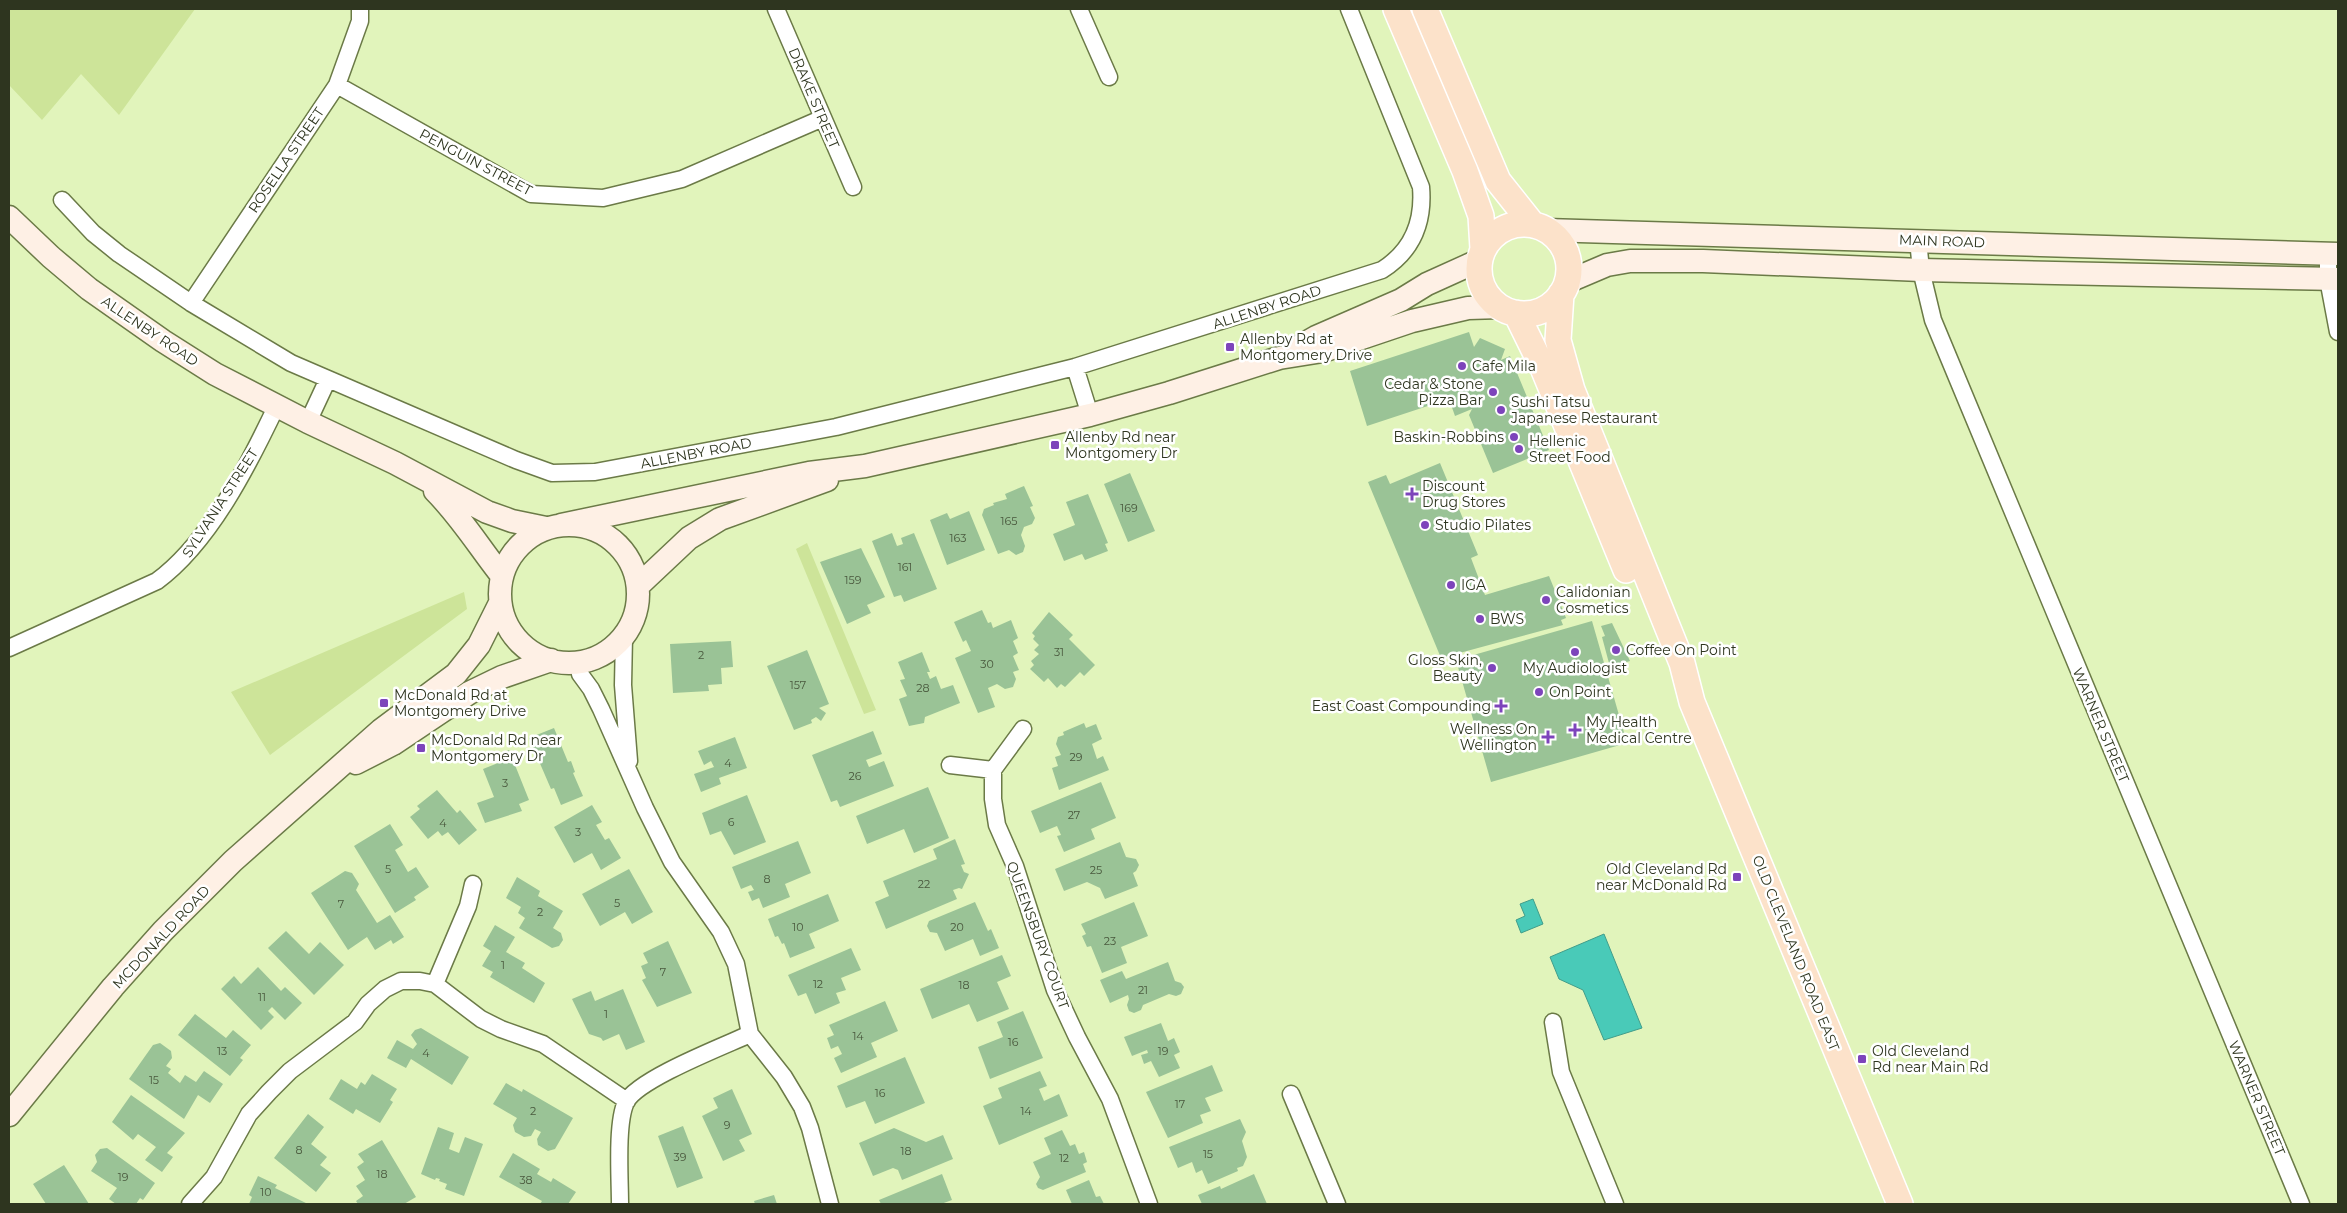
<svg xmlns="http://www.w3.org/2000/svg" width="2347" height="1213" viewBox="0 0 2347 1213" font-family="Montserrat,sans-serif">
	<rect width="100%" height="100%" fill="#e1f4bb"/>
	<path fill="#cde499" d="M9 9H195L119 115 81 74 42 120 9 85Z
		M807 543 876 710 864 714 796 549Z
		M464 592 467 609 270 755 231 692Z"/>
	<path fill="#49cab8" stroke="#419d8a" d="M1533 899 1543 924 1521 933 1516 920 1525 916 1520 904Z
		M1604 934 1642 1028 1604 1040 1583 990 1559 979 1550 957Z"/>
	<path fill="#9ac396" d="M1469 332 1474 347 1480 338 1505 349 1501 360 1510 356 1549 450 1493 473 1469 415 1472 409 1455 416 1449 399 1367 426 1350 371Z
		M1440 463 1478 555 1471 558 1485 595 1549 576 1566 618 1561 620 1563 625 1441 658 1368 482 1386 475 1390 484Z
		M1130 473 1155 531 1128 542 1104 484Z
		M1024 486 1033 506 1030 507 1035 518 1032 524 1024 527 1021 535 1025 546 1023 552 1016 555 1009 550 998 554 982 515 984 509 994 505 993 503 1007 499 1005 494Z
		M1088 494 1108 543 1105 544 1108 551 1085 560 1082 554 1064 561 1053 534 1075 525 1066 502Z
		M969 511 985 550 947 565 930 520 947 513 950 519Z
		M892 533 897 546 903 544 901 538 914 533 937 589 904 602 901 595 894 597 872 541Z
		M861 548 885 597 867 605 871 613 847 624 820 562Z
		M982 610 988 623 991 622 993 628 1011 620 1018 638 1013 641 1018 653 1013 656 1019 670 1013 672 1016 679 1013 687 1005 689 997 684 988 688 995 707 978 713 955 658 971 651 966 640 963 642 954 622Z
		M1049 612 1073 635 1069 639 1095 665 1084 676 1080 672 1065 687 1061 684 1057 688 1048 678 1044 682 1030 669 1034 665 1031 661 1039 654 1034 650 1039 645 1033 639 1035 636 1032 633Z
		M1592 621 1627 743 1491 782 1456 660Z
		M1612 623 1630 661 1610 667 1602 637 1605 636 1601 626Z
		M731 641 733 667 721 668 722 684 708 685 709 691 673 693 670 644Z
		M807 650 829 704 819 708 826 713 821 721 816 717 811 720 812 723 794 730 767 666Z
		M922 652 930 672H927L930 679 936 676 941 689 953 685 960 703 925 717 924 723 909 726 899 699 907 696 900 680 905 679 898 662Z
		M1084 723 1086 728 1096 724 1102 739 1092 744 1097 759 1103 756 1109 770 1059 790 1052 768 1058 766 1055 757 1061 755 1056 744 1058 737 1064 735 1063 732Z
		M554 728 568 762 571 761 575 772 573 773 583 796 561 805 554 788 551 789 529 738Z
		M873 731 882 754 866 760 869 767 884 761 894 786 840 807 837 800 831 802 812 755Z
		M735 737 747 768 719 778 721 784 701 792 694 774 714 767 711 761 704 765 698 751Z
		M509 750 529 800 519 804 522 811 485 823 477 803 494 797 483 769 498 763 496 756Z
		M1101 782 1116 818 1091 829 1095 839 1064 852 1057 836 1061 835 1057 826 1040 833 1031 811Z
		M928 787 949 838 914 853 904 829 867 844 856 816Z
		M437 790 457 813 460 810 477 830 459 845 448 832 442 836 438 831 428 839 410 817 420 809 417 806Z
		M747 795 766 842 734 855 721 831 710 835 702 813Z
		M592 805 602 822 596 825 605 840 609 838 621 858 601 870 592 853 574 863 554 827Z
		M390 824 403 845 395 850 408 872 416 867 429 887 414 897 416 900 395 913 354 846Z
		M955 839 965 864 961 865 964 872 969 874 962 889 959 888 953 890 957 899 886 929 875 902 889 896 883 881 937 859 933 849Z
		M798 841 811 873 785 884 790 897 763 908 759 898 752 901 748 892 754 890 751 885 741 889 732 867Z
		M1120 842 1126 857 1136 859 1139 865 1136 871 1133 873 1138 886 1105 899 1100 888 1087 882 1064 891 1055 869Z
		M629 869 653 912 632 924 625 912 600 926 582 894Z
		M345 871 352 873 359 884 356 890 377 923 390 915 404 937 393 944 391 940 375 950 367 937 348 950 311 893Z
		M517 877 540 891 538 896 563 911 553 928 561 933 563 940 559 946 552 948 519 928 525 918 518 913 521 907 506 898Z
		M828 894 839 921 809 934 815 948 790 958 784 943 782 944 778 936 775 937 768 919Z
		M975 902 988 931 991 929 999 948 980 956 973 939 945 951 937 933 930 932 927 926 929 921Z
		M1134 902 1148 936 1121 947 1127 963 1102 973 1091 946 1087 947 1082 936 1086 934 1081 924Z
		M495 925 515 937 506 952 525 963 522 968 545 983 534 1003 490 977 493 972 482 966 491 951 483 946Z
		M286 931 309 954 320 942 344 965 314 995 268 948Z
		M668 941 692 993 657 1007 642 980 646 978 641 966 648 963 643 953Z
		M851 948 861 970 841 978 846 990 836 993 840 1003 815 1014 806 993 798 996 788 975Z
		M1002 955 1011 976 997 982 1009 1009 977 1022 969 1004 932 1019 920 989Z
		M1168 962 1175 981 1181 983 1184 987 1181 994 1176 996 1169 994 1143 1005 1141 1010 1134 1013 1129 1011 1127 1005 1129 999 1128 995 1110 1003 1100 980 1122 971 1126 979Z
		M258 967 281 991 285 987 302 1003 285 1020 272 1007 268 1011 274 1017 261 1030 221 989 234 976 241 984Z
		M623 989 645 1042 626 1050 619 1034 603 1041 601 1038 589 1034 572 999 591 991 595 1001Z
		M885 1001 898 1031 871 1043 877 1057 841 1073 834 1058 842 1054 838 1046 831 1049 827 1038 834 1035 829 1025Z
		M1023 1011 1043 1058 990 1079 978 1047 1003 1037 997 1022Z
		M195 1014 226 1038 233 1030 251 1045 240 1058 243 1060 230 1076 178 1035Z
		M1161 1023 1168 1041 1174 1038 1180 1052 1174 1055 1180 1068 1159 1077 1151 1061 1144 1064 1141 1055 1148 1053 1147 1050 1132 1056 1124 1037Z
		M421 1028 469 1057 452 1085 411 1059 406 1068 387 1058 397 1040 413 1049 417 1044 411 1035 415 1030Z
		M160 1043 171 1051 172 1058 166 1066 171 1069 168 1073 180 1083 185 1075 196 1082 204 1071 223 1084 210 1103 198 1095 184 1119 129 1079 153 1045Z
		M905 1057 925 1103 875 1124 865 1101 846 1108 837 1086Z
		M1212 1065 1223 1091 1205 1098 1211 1111 1200 1115 1203 1123 1168 1138 1146 1092Z
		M1040 1071 1047 1086 1039 1089 1044 1101 1059 1094 1068 1116 999 1145 983 1106 1002 1098 998 1088Z
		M372 1074 397 1089 390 1100 393 1102 380 1123 356 1109 353 1114 329 1099 341 1079 357 1089 361 1082 365 1085Z
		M506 1083 522 1092 523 1089 573 1118 555 1149 548 1151 538 1145 537 1139 541 1132 535 1129 531 1136 524 1137 515 1132 513 1125 517 1118 493 1104Z
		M732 1089 752 1134 739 1140 745 1151 723 1161 702 1116 718 1108 713 1098Z
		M131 1095 185 1133 167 1153 173 1157 162 1172 145 1160 156 1147 138 1134 133 1140 112 1122Z
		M308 1114 324 1127 311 1144 327 1157 320 1165 331 1173 316 1192 274 1158Z
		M1240 1119 1246 1132 1242 1141 1247 1157 1243 1166 1237 1168 1238 1171 1208 1184 1202 1170 1196 1173 1192 1162 1178 1168 1169 1147Z
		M683 1126 703 1178 677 1188 658 1136Z
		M438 1127 454 1133 449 1149 459 1153 465 1137 483 1144 464 1196 445 1189 447 1184 439 1181 440 1179 436 1178 435 1180 421 1174Z
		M894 1128 926 1142 943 1135 953 1159 902 1180 898 1170 893 1168 873 1176 859 1143Z
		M1062 1130 1070 1146 1075 1144 1079 1154 1084 1152 1087 1162 1083 1164 1086 1172 1043 1190 1038 1188 1036 1184 1040 1177 1033 1162 1051 1154 1044 1138Z
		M382 1140 416 1197 404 1204H358L356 1201 363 1196 356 1186 365 1180 357 1167 364 1162 358 1154Z
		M107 1148 155 1183 143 1200 140 1198 136 1204H116L109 1199 117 1188 91 1171 97 1162 95 1155 100 1149Z
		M513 1153 540 1169 537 1174 551 1182 553 1178 576 1192 568 1204H540L542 1201 499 1177Z
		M64 1165 89 1204H46L33 1184Z
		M942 1174 952 1200 941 1204H881L879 1200Z
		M1254 1174 1267 1204H1202L1198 1195 1220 1186 1221 1189Z
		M258 1176 277 1185 275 1188 308 1204H249L252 1197 249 1195Z
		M1089 1180 1096 1197 1100 1196 1104 1204H1072L1066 1190Z
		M774 1195 777 1204H755L754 1201Z"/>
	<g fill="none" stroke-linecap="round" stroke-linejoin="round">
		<defs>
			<path id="minor" d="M776 9 853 187
				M1079 9 1109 77
				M337 85 531 194 603 198 682 179 823 118
				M62 200 93 233 119 254 191 303 291 363 516 460 552 473 595 472 836 427 1075 367 1382 270C1412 251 1424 223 1421 187L1349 9
				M1918 240 1921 270 1933 320 2301 1204
				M2328 254V279L2338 332
				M191 303 337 85 360 21V9
				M1075 367 1090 415
				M308 422 328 379
				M624 636 623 685 629 761
				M9 648 157 581C210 542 249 464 277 405
				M578 662 580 674 591 689 601 709 645 808 672 862 721 932 736 964 750 1034 784 1077 802 1107 810 1128 830 1204
				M1023 729 993 770V799L997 825 1015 866 1055 990 1077 1037 1110 1099 1149 1204
				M950 765 993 770
				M435 984 468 906 473 884
				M1553 1022 1561 1072 1615 1204
				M1291 1094 1337 1204
				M190 1204 214 1177 249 1114 269 1092 290 1071 355 1022 368 1004 385 989 401 981H420L435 984 481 1019 501 1029 543 1044 627 1101
				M620 1204C620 1179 616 1123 626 1102 638 1079 724 1046 750 1034"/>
			<path id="secondary" d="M9 217 51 257 89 289 163 341 215 374 308 422 395 463 487 512 512 521 546 528
				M1546 230 2338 254
				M1567 282 1607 265 1630 261H1703L1921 270 2338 279
				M1295 349 1316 337 1401 300 1427 284 1480 260
				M435 491C461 517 479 547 502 576
				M561 525 809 473 865 466 1090 415 1169 393 1279 358 1323 351 1412 321 1468 308 1501 307
				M500 594a69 69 0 1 1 138 0a69 69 0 1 1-138 0Z
				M638 586 689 538 720 519 827 480
				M356 763 393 744 469 693 502 677 551 660
				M9 1115 113 987 163 931 233 861 381 730 456 674 479 645 500 603"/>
			<path id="primary" d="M1396 9 1465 171 1481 216 1483 249
				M1425 9 1498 181 1533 225
				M1479 269a45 45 0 1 1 90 0a45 45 0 1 1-90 0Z
				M1561 294 1558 340 1572 390 1682 663 1692 702 1900 1204
				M1516 313 1543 368 1626 570"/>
		</defs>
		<use href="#minor" stroke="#6b7a47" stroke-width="19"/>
		<use href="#secondary" stroke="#6b7a47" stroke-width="25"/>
		<use href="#primary" stroke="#fff" stroke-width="28"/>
		<use href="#minor" stroke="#fff" stroke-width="16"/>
		<use href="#secondary" stroke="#fef0e5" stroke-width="22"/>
		<use href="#primary" stroke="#fce2ca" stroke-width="25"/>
	</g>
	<g fill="#7d44bb" stroke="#fff" stroke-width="2">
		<rect x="1225" y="342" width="10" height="10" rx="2.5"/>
		<circle cx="1462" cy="366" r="5"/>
		<circle cx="1493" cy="392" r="5"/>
		<circle cx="1501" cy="410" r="5"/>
		<circle cx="1514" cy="437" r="5"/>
		<rect x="1050" y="440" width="10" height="10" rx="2.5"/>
		<circle cx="1519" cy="449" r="5"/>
		<path d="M1409.5 486.5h5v5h5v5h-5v5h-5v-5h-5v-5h5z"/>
		<circle cx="1425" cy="525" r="5"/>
		<circle cx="1451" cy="585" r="5"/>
		<circle cx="1546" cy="600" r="5"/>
		<circle cx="1480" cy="619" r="5"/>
		<circle cx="1616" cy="650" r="5"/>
		<circle cx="1575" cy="652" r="5"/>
		<circle cx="1492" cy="668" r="5"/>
		<circle cx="1539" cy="692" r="5"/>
		<rect x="379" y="698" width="10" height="10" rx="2.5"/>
		<path d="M1498.5 698.5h5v5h5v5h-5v5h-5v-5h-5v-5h5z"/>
		<path d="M1572.5 722.5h5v5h5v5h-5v5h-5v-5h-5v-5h5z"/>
		<path d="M1545.5 729.5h5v5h5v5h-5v5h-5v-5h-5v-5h5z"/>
		<rect x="416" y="743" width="10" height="10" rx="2.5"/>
		<rect x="1732" y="872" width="10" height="10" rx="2.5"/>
		<rect x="1857" y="1054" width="10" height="10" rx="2.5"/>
	</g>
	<g text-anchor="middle" stroke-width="5" stroke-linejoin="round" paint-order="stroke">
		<g font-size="11" fill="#49583d">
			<text x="1129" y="512">169</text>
			<text x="1009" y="525">165</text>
			<text x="958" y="542">163</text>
			<text x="905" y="571">161</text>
			<text x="853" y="584">159</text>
			<text x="1059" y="656">31</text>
			<text x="701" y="659">2</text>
			<text x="987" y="668">30</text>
			<text x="798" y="689">157</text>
			<text x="923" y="692">28</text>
			<text x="1076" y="761">29</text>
			<text x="728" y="767">4</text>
			<text x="855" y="780">26</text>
			<text x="505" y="787">3</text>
			<text x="1074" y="819">27</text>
			<text x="731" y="826">6</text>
			<text x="443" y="827">4</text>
			<text x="578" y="836">3</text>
			<text x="388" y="873">5</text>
			<text x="1096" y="874">25</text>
			<text x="767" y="883">8</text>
			<text x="924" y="888">22</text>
			<text x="617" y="907">5</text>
			<text x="341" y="908">7</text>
			<text x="540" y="916">2</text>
			<text x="798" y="931">10</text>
			<text x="957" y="931">20</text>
			<text x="1110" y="945">23</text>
			<text x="503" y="969">1</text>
			<text x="663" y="976">7</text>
			<text x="818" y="988">12</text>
			<text x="964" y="989">18</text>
			<text x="1143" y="994">21</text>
			<text x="262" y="1001">11</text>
			<text x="606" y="1018">1</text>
			<text x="858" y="1040">14</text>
			<text x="1013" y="1046">16</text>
			<text x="222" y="1055">13</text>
			<text x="1163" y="1055">19</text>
			<text x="426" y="1057">4</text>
			<text x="154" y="1084">15</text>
			<text x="880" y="1097">16</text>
			<text x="1180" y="1108">17</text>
			<text x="533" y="1115">2</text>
			<text x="1026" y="1115">14</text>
			<text x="727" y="1129">9</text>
			<text x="299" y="1154">8</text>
			<text x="906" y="1155">18</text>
			<text x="1208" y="1158">15</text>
			<text x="680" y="1161">39</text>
			<text x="1064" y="1162">12</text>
			<text x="382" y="1178">18</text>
			<text x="123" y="1181">19</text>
			<text x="526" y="1184">38</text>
			<text x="266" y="1196">10</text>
		</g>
		<g font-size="14" fill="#2e351f" stroke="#fff">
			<text transform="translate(814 98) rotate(67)" y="5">DRAKE STREET</text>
			<text transform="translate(286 160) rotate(-56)" y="5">ROSELLA STREET</text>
			<text transform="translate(476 162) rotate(28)" y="5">PENGUIN STREET</text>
			<text transform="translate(1942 241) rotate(2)" y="5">MAIN ROAD</text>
			<text transform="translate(1267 307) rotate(-18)" y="5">ALLENBY ROAD</text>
			<text transform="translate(150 331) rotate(34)" y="5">ALLENBY ROAD</text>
			<text transform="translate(696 453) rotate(-11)" y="5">ALLENBY ROAD</text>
			<text transform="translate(220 503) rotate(-57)" y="5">SYLVANIA STREET</text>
			<text transform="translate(2101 725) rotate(67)" y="5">WARNER STREET</text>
			<text transform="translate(1038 935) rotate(70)" y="5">QUEENSBURY COURT</text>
			<text transform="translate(161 937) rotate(-47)" y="5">MCDONALD ROAD</text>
			<text transform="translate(1796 953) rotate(68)" y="5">OLD CLEVELAND ROAD EAST</text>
			<text transform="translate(2257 1098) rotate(67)" y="5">WARNER STREET</text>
		</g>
		<g font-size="14" fill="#2e351f" stroke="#fff" text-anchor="start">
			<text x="1240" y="344">Allenby Rd at<tspan x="1240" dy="16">Montgomery Drive</tspan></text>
			<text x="1472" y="371">Cafe Mila</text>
			<text x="1483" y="389" text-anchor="end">Cedar &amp; Stone<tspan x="1483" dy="16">Pizza Bar</tspan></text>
			<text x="1511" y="407">Sushi Tatsu<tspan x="1511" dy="16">Japanese Restaurant</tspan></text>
			<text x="1065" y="442">Allenby Rd near<tspan x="1065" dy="16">Montgomery Dr</tspan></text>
			<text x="1504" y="442" text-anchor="end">Baskin-Robbins</text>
			<text x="1529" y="446">Hellenic<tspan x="1529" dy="16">Street Food</tspan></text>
			<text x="1422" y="491">Discount<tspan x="1422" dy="16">Drug Stores</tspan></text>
			<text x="1435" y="530">Studio Pilates</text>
			<text x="1461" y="590">IGA</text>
			<text x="1556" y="597">Calidonian<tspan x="1556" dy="16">Cosmetics</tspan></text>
			<text x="1490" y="624">BWS</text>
			<text x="1626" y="655">Coffee On Point</text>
			<text x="1482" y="665" text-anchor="end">Gloss Skin,<tspan x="1482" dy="16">Beauty</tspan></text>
			<text x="1575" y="673" text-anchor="middle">My Audiologist</text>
			<text x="1549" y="697">On Point</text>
			<text x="394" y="700">McDonald Rd at<tspan x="394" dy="16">Montgomery Drive</tspan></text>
			<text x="1491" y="711" text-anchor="end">East Coast Compounding</text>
			<text x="1586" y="727">My Health<tspan x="1586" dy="16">Medical Centre</tspan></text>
			<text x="1537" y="734" text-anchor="end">Wellness On<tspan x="1537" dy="16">Wellington</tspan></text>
			<text x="431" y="745">McDonald Rd near<tspan x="431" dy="16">Montgomery Dr</tspan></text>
			<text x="1727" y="874" text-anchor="end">Old Cleveland Rd<tspan x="1727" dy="16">near McDonald Rd</tspan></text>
			<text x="1872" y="1056">Old Cleveland<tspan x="1872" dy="16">Rd near Main Rd</tspan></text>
		</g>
	</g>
	<rect width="2347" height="1213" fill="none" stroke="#2e351f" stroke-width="20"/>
</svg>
